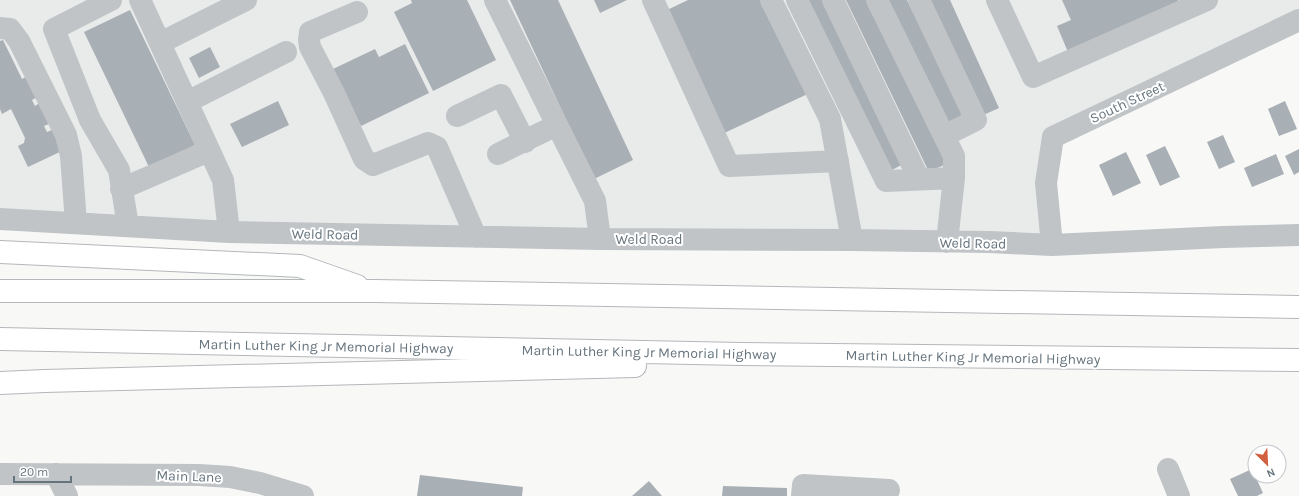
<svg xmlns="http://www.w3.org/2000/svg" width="1299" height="496" viewBox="0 0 1299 496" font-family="Karla,sans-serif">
	<rect width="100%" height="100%" fill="#f8f8f6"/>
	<path fill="#e9eaea" d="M0 0H1299V15L1045 134 1043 235 233 226 0 212Z"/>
	<path fill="#a8afb5" d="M411 0H467L496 60 433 91 394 12 412 3Z
		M510 0H558L633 160 594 179Z
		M594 0H627L600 13Z
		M688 0H769L812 92 722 134 665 11Z
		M806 0H827L907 162 890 171Z
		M846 0H867L946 164 929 172Z
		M886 0H907L963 115 946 123Z
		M929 0H950L999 108 981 116Z
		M1062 0H1178L1179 3 1068 52 1057 26 1071 20Z
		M130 10 195 145 149 167 84 32Z
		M3 40 22 79 29 75 39 96 32 100 35 106 41 102 51 123 44 126 47 132 54 129 64 150 28 167 18 146 24 143 25 138 11 109 2 114 0 109V41Z
		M405 44 429 93 361 126 333 69 375 49 379 57Z
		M210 47 220 67 199 78 189 58Z
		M278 101 289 125 242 147 230 124Z
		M1285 101 1297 129 1279 136 1268 109Z
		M1223 135 1235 162 1219 169 1207 142Z
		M1165 146 1180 177 1160 186 1146 155Z
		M1299 149V172L1294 175 1285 156Z
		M1126 152 1141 183 1113 196 1099 165Z
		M1276 154 1284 174 1252 187 1244 168Z
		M1252 469 1263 493 1257 496H1238L1230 479Z
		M420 475 523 487 522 496H417Z
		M649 481 662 496H632Z
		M723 486 787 488V496H722Z"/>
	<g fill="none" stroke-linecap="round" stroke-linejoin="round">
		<defs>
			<path id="highway" d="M0 252 300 266 357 286
				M0 291H374L1299 307
				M0 339 741 354 1299 360
				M0 383 44 381 635 366"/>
		</defs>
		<use href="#highway" stroke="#b4b7ba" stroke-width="24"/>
		<path stroke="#c0c4c7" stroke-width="22" d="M111 0 54 29 90 120 119 170 128 226
			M140 0 223 180 229 232
			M495 0 557 125
			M653 0 729 166 838 161
			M771 0 830 119 852 240
			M797 0 886 181 954 178 947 242
			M833 0 919 179
			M877 0 954 156V178
			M919 0 976 120 944 136
			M997 0 1033 77 1207 0
			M357 12 310 32 309 40 310 47 334 93 364 159 373 165 428 143 437 147 476 237
			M0 28 10 29 19 41 66 135 71 156 76 223
			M160 43 246 0
			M187 102 286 52
			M457 116 501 95 525 142
			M498 154 557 125 595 201 600 239
			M121 189 209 151
			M0 219 229 232 600 239 852 240 989 242 1052 245 1223 237 1299 235
			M1052 245 1046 183 1053 137 1299 20
			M1168 469 1179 496
			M0 474 199 475 230 477 260 483 303 496
			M56 474 67 496
			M802 496 803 485 889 490"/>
		<use href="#highway" stroke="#fff" stroke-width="22"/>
	</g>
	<g text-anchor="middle" stroke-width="4" stroke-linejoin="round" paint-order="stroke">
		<g font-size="14" fill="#66747e" stroke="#fff">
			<text transform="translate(1127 102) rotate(-25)" y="5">South Street</text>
			<text transform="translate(325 234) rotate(1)" y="5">Weld Road</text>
			<text x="649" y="244">Weld Road</text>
			<text transform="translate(973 243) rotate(1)" y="5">Weld Road</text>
			<text transform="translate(326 346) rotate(1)" y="5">Martin Luther King Jr Memorial Highway</text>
			<text transform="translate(649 352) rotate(1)" y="5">Martin Luther King Jr Memorial Highway</text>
			<text transform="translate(973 357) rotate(1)" y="5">Martin Luther King Jr Memorial Highway</text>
			<text transform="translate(189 476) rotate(2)" y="5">Main Lane</text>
		</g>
	</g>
	<g transform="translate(1267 464) rotate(156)"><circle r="19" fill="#ffffff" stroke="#c2c7cb"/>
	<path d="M0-3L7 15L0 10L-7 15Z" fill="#d1603e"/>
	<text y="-6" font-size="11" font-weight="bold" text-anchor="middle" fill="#66747e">N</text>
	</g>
	<path d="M14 476v6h57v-6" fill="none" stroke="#66747e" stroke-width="2"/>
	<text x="20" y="476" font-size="12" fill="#66747e" stroke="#ffffff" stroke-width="3" paint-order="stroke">20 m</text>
</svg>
